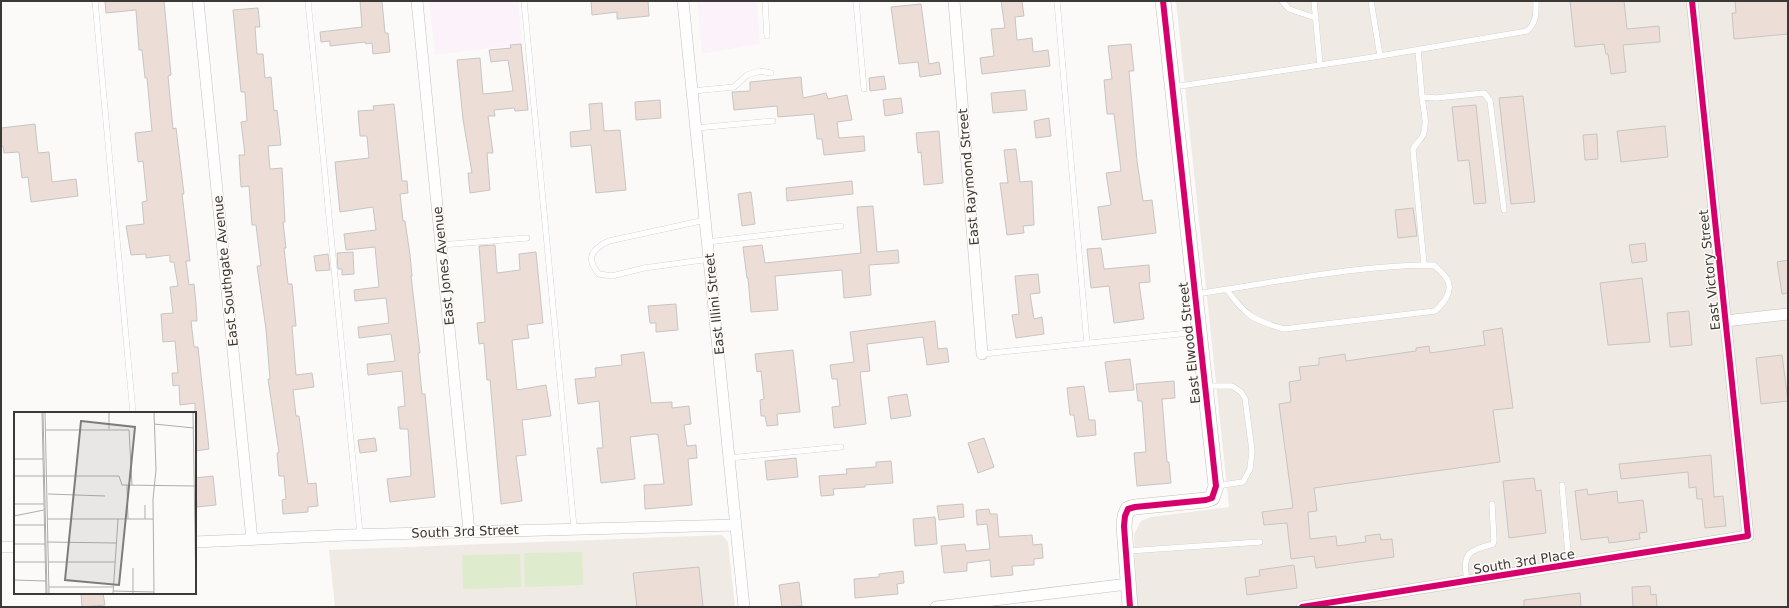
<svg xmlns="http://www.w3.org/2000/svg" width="1789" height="608" viewBox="0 0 1789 608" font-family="'DejaVu Sans',sans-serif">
	<rect width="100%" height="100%" fill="#fcfaf8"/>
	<path fill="#fcf2fa" d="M429 1H518L522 44 435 55Z
		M697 1H757L760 44 702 54Z"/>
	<path fill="#efeae4" d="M1176 1H1788V607H1137L1134 534 1141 521 1151 517 1229 507Z
		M722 535 728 542 735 607H335L329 550Z"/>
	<path fill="#deebcd" d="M582 552 583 585 525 587 524 553Z
		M520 554 521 587 463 589 462 555Z"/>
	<path fill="#ecded7" stroke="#c7c5c3" d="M105 1H164L171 75 168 76 173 129 176 128 184 194H182L190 261H186L189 285 194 284 196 304 197 321H191L194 347H198L209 449 195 451V403L180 405 179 385 173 386 172 373H178L175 341 163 342 161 314 173 313 170 287 178 286 174 262H170V255L146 258V254L131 255 126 226 144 224 142 202 147 201 143 161 138 162 135 133 152 131 147 78H145L142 50H139L136 10 106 13Z
		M360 1H382L385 33H388L390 52 373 54 372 43 366 44 365 42 330 46V41L321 42 320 32 362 27Z
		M591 1H648L649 16 617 19V12L592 15Z
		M1001 1H1022L1024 16 1015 17 1017 40 1032 38 1033 52 1048 50 1050 66 982 74 980 58 994 56 991 29 1005 28Z
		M1570 1H1624L1627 29 1659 26 1660 42 1623 45 1626 72 1611 74 1608 54H1606L1604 44 1575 47Z
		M1735 1H1788V34L1734 39 1732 13H1736Z
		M921 4 929 64 939 62 941 74 920 77 918 62 899 64 891 7Z
		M258 8 260 27H255L257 54H263L265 78 271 77 274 111 277 110 281 145 268 146 270 169 282 168 285 222H283L286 248H284L288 284H292L294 304 296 326H292L296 375 312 373 314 387 293 390 296 416H299L308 484 316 483 318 506 308 507V512L283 514 282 500 286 499 284 476H279L277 453 279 452 268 379H270L266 329 257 266H261L256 225H252L249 186 241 187 239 155H245L241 122 247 121 245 92H241L233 10Z
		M521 44 528 110 515 111 514 108 494 110 495 116H488L493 153H487L490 190 470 193 468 173H472L463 119 457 60 480 58 483 94 513 91 508 60 491 62 489 50 511 48 510 45Z
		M1131 44 1134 71H1129L1137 161 1143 201 1152 200 1156 233 1102 240 1098 207 1111 205 1106 173 1121 171 1114 114H1107L1104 80 1112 79 1108 46Z
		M884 76 886 89 870 91 869 78Z
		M801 77 803 98 826 93 828 99 847 95 852 120 837 122 839 138 864 136 865 151 824 155 822 139H817L814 114 778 117 777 106 734 110 732 92 750 91V82Z
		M1025 90 1027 110 993 113 991 93Z
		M1523 96 1535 202 1511 204 1499 98Z
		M901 98 903 113 885 116 883 100Z
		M660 100 661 118 636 120 635 102Z
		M602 103 604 131 620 130 626 190 596 193 591 145 571 147 570 132 591 130 589 104Z
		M394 104 402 181H407L408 193 400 194 403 221H405L410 255 412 276H411L420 353H418L422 394H425L435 497 390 502 387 479 411 476 408 429H400L398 407 405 406 402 371 368 375 367 364 395 361 391 334 359 338 358 327 389 323 386 298 355 301 354 290 379 287 375 247 346 250 344 234 376 230 373 207 340 212 335 162 369 158 367 136H360L358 111 374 110 373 106Z
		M1476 105 1486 203 1474 204 1469 160 1458 161 1452 107Z
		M1049 118 1051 136 1036 138 1034 121Z
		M35 124 38 153 49 152 52 182 76 179 78 196 31 202 28 177 22 178 19 152 4 153 3 146H1V128Z
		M1665 126 1668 157 1621 162 1617 131Z
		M939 131 943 183 924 185 921 152 918 153 916 133Z
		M1597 134 1598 159 1585 160 1583 135Z
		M1016 149 1020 182 1032 181 1034 225 1023 226 1024 233 1007 235 1000 183H1008L1004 150Z
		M852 181 853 194 787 201 786 188Z
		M751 192 755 224 742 226 738 194Z
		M873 206 877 252 898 250 899 263 869 265 871 295 844 298 842 270 775 276 778 310 751 312 748 278H747L743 247 762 245 765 263 861 253 857 207Z
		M1413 208 1417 236 1398 238 1395 210Z
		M1645 243 1647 261 1632 263 1629 245Z
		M495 245 497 273 520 270 519 254 536 252 543 323 527 325 529 338 512 340 517 390 546 385 551 416 522 420 526 455 516 456 522 501 501 504 490 380H487L484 343 479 344 477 323 485 322 479 246Z
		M1101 248 1104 269 1149 265 1150 282 1139 283 1144 319 1114 323 1109 286 1091 288 1087 249Z
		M353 252 354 274 342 275V269H338L337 253Z
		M328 254 330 270 316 271 314 256Z
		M1788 260V293L1782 294 1777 262Z
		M1038 274 1040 293 1030 294 1034 319 1042 317 1044 334 1016 338 1012 315 1019 314 1015 276Z
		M1642 278 1650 342 1608 345 1600 283Z
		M676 304 678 330 656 332V323H650L648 306Z
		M1689 311 1692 345 1670 347 1667 313Z
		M935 321 938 349 947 348 949 362 927 365 923 337 867 344 870 371 860 372 866 424 834 428 832 407 840 406 837 379H832L830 365 854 362 850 332Z
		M1502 328 1513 408 1493 410 1500 462 1314 488 1317 511 1308 512 1310 539 1336 536 1337 546 1366 542 1365 536 1380 534 1381 540 1392 539 1394 557 1316 568 1314 556 1291 559 1287 523 1264 525 1262 512 1293 508 1279 404 1291 402 1289 382 1301 380 1299 367 1319 365V358L1345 354 1346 361 1416 351V348L1429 346 1430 353 1485 345 1483 331Z
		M793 350 800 412 777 414 778 425 767 426 765 416H761L760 400 764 399 761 371 757 372 755 354Z
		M644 352 651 403 672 402V408L689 406 691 424 684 425 687 446 696 445 697 458 688 459 692 505 645 509 644 485 664 484 658 435 655 434 630 437 635 479 601 483 597 448H603L599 401 578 404 575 379 596 377 595 368 622 365 621 355Z
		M1782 355 1788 401 1761 404 1756 358Z
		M1130 359 1134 390 1109 392 1105 362Z
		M1174 381 1175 398 1162 399 1167 462H1169L1171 483 1137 486 1134 453 1146 452 1142 401H1138L1136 384Z
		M1084 386 1089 420H1095L1096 435 1077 437 1074 415H1070L1067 388Z
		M907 394 911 416 891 419 888 397Z
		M375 438 377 451 360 453 358 440Z
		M984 438 994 467 978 473 968 443Z
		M1711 455 1714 497 1723 496 1726 526 1705 528 1702 499H1697L1696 487 1689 488 1688 472 1621 479 1619 464Z
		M796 458 798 477 767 480 765 461Z
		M891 461 893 483 865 485V487L833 489 834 495 821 496 819 476 847 474 846 469 876 467V462Z
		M213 476 216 505 197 507 195 478Z
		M1534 478 1536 491 1541 490 1546 533 1509 538 1503 481Z
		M1587 489 1588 495 1617 491 1618 503 1643 500 1647 532 1639 533 1640 539 1609 543 1608 537 1581 540 1575 491Z
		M963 504 964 517 939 520 937 506Z
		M989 509 990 514H997L999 537 1032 535 1033 545 1042 544 1043 558 1034 559V565L1012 566 1013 575 991 577 990 560 967 563V571L944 573 941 546 965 544 966 551 990 549 987 524 977 525 976 510Z
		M935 517 937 544 915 546 913 519Z
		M1294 565 1297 588 1247 595 1245 578 1260 576 1259 570Z
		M699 567 703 607H637L633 573Z
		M903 571 904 583 897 584 898 594 855 598 854 579 879 577V574Z
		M799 582 802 606 782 607 779 585Z
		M1650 586 1651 595 1656 594 1657 607H1633L1632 587Z
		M81 593H103L105 605 82 607Z
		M1580 593 1581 607H1524V600Z"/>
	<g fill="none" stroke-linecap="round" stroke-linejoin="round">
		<defs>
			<path id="lane" d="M95 1 133 413
				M308 1 360 534
				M524 1 574 528
				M765 1 767 36
				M856 1 864 89
				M1057 1 1087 344
				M1282 1 1289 9 1316 18
				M1314 1 1320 65
				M1371 1 1380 56 1527 31C1537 22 1536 13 1536 1
				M1418 50 1422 97 1436 98 1484 93 1490 101 1504 210
				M1173 87 1380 56
				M692 91 734 87 747 75 760 71 771 73
				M1422 97C1423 108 1428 124 1423 135 1421 141 1415 143 1413 150L1424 265
				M696 128 773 121
				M705 220 609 241C592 249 585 258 599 274L612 276 644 268 710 259
				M707 242 841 226
				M441 245 527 238
				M1195 294C1275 283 1353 265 1434 265 1438 269 1444 274 1447 279 1454 291 1443 304 1435 311L1284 329C1253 320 1246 316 1227 290
				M982 354 1199 332
				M1205 386H1232L1241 392 1245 398 1252 451 1250 469 1243 482 1216 486
				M729 458 841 447
				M1562 485 1569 564
				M1127 551 1260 542
				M1467 581C1463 553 1466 552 1493 544L1494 541 1492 504"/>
			<path id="street" d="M198 1 252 540
				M417 1 469 531
				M683 1 744 607
				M954 1 982 354
				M1725 321 1788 314
				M195 542 348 535 736 525
				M1 547H15
				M936 607 1128 584
				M1302 607 1748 536 1692 1"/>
			<path id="secondary" d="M1130 607 1124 526 1125 516 1128 509 1135 507 1206 500 1212 498 1216 486 1163 1"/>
		</defs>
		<use href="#lane" stroke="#c2c1bf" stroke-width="6"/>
		<use href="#street" stroke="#c2c1bf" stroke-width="12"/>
		<use href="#secondary" stroke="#c2c1bf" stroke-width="16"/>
		<use href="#lane" stroke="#fffefe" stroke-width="5.5"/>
		<use href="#street" stroke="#fffefe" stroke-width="11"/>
		<use href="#secondary" stroke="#fffefe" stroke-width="15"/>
		<defs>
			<path id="cycleway" d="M1130 607 1124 526 1125 516 1128 509 1135 507 1206 500 1212 498 1216 486 1163 1
				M1302 607 1748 536 1692 1"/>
		</defs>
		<use href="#cycleway" stroke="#fefaf6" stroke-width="8"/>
		<use href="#cycleway" stroke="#d6006c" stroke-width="6"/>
	</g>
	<g text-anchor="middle" stroke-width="3" stroke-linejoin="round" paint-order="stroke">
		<g font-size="13" fill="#3a3937" stroke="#fefaf6">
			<text transform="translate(968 177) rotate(-95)" y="5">East Raymond Street</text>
			<text transform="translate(443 266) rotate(-96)" y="5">East Jones Avenue</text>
			<text transform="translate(1709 270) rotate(-96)" y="5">East Victory Street</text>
			<text transform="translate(225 271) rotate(-96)" y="5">East Southgate Avenue</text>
			<text transform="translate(714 304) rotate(-96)" y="5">East Illini Street</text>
			<text transform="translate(1189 343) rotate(-96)" y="5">East Elwood Street</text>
			<text transform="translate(465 531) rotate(-2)" y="5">South 3rd Street</text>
			<text transform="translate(1524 561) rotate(-9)" y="5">South 3rd Place</text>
		</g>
	</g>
	<g transform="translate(14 412)">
		<rect width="182" height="182" fill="#fcfaf8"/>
		<path fill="none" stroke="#aeadab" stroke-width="1" d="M28 0 32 182M29 0 33 182M31 0 35 182M95 0V17M179 0 182 182M140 12 180 16M32 18H115L118 73M0 47H29M0 64H105L108 73 182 74M113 73 114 107M34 82 91 84M0 92H30M0 104 30 98M34 107H139M131 107V93M0 113H30M33 130 102 131M0 132H31M0 150H32M34 150H101M0 168 32 169M35 175H99M99 179 140 180M99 182 104 107M119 182V156M140 182 139 87 142 58 140 0"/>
		<path fill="#7e7d7b" fill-opacity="0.15" stroke="#7e7d7b" stroke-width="2" d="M67 9 121 15 105 173 51 168Z"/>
		<rect width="182" height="182" fill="none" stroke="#3a3937" stroke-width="2"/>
	</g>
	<rect width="1789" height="608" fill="none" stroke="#3a3937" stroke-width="4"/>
</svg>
